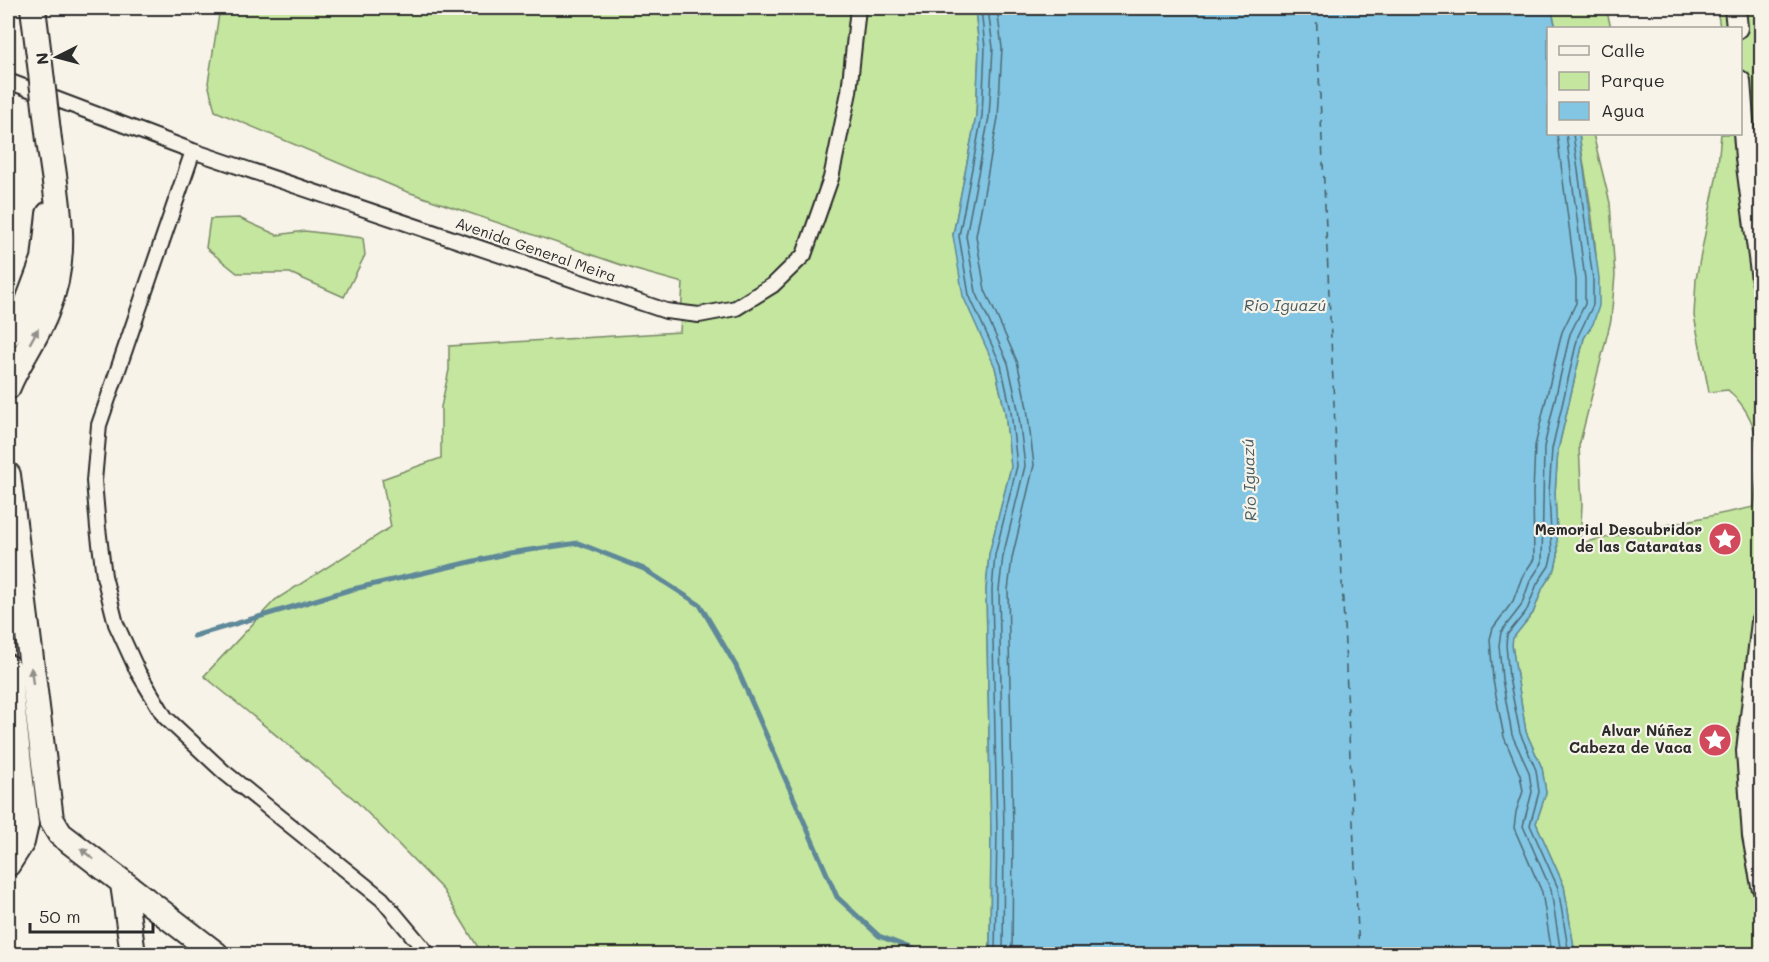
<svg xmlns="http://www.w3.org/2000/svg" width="1769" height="962" viewBox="0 0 1769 962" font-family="Mali,sans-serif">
	<rect width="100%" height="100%" fill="#f7f3e8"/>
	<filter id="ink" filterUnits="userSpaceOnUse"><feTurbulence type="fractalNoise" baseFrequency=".0167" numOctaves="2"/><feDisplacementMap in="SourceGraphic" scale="12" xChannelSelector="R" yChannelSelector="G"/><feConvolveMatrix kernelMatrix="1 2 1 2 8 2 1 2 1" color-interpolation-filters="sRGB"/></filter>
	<g filter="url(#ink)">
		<path fill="#c4e69f" stroke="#788865" stroke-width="1.5" d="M220 8H975L979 48 976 116 953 235 995 367 1005 412 1011 467 989 554 986 590 991 831 990 954H482L443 890 354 799 204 676 275 600 391 527 382 479 441 458V407L449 370V346L680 332 683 283 636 270 405 191 215 111 208 83Z
			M1551 8H1606L1611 28H1556Z
			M1717 8H1761V954H1575L1564 886 1536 823 1546 793 1542 768 1526 732 1512 645V639L1533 613 1543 587 1555 569 1558 555 1555 493 1558 450 1584 338C1612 295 1586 186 1579 134H1593L1610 203 1615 275 1611 320 1579 446 1582 504 1580 543 1754 507C1759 460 1766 424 1728 390L1709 392 1694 316 1696 279 1717 174 1721 134H1740V28H1720Z
			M239 218 277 235 305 231 363 238 365 255 344 297 290 273H237L206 248 210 219Z"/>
		<path fill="#82c6e3" stroke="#5f8899" stroke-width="1.5" d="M975 8H1551L1556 28H1548V134H1579L1599 278V306L1593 324 1584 338 1558 450 1555 493 1558 555 1555 569 1543 587 1533 613 1513 638 1512 645 1526 732 1542 768 1546 793 1536 823 1564 886 1575 954H990L991 831 986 590 989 554 1011 467 1005 412 995 367 963 296 953 235 976 116 979 48Z"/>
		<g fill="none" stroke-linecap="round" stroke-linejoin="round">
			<path stroke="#4e6975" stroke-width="1.5" d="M981 8 985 48 982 116 959 236 969 295 1001 365 1011 411 1017 466 995 555 992 590 997 831 995 954
				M988 8 993 48 989 117 966 236 976 292 1008 363 1018 409 1025 466 1003 556 999 590 1004 831 1003 954
				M997 8 1002 48 998 118 976 236 985 290 1017 361 1027 408 1034 465 1012 558 1008 590 1013 831 1012 954
				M1552 954 1542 892 1514 828 1516 812 1523 791 1520 775 1504 737 1493 680 1490 639 1493 628 1513 601 1522 577 1534 559 1533 493 1535 446 1562 332 1576 303V280L1557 134
				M1561 954 1551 890 1523 826 1532 792 1529 772 1512 735 1502 679 1499 645 1501 632 1521 606 1530 581 1542 563 1544 447 1570 334 1585 304V279L1566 134
				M1569 954 1558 888 1530 825 1539 792 1536 770 1520 733 1509 678 1506 645 1507 635 1527 610 1537 584 1549 566 1552 554 1549 493 1552 449 1578 336 1593 305V279L1573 134"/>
			<path stroke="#5f8899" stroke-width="5" d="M194 636 349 590 509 553 578 543 644 569 700 605 736 666 837 897 879 936 926 954"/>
			<path stroke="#455a62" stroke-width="1.5" stroke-dasharray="8 6" stroke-linecap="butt" d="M1316 8 1359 954"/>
			<defs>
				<path id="minor" d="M8 81 193 151 666 311 699 315 736 308 773 285 804 255 831 178 849 92 858 8
					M193 151 99 425 94 481 98 528 104 576 116 624 138 672 165 717 224 772 382 899 428 954"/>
				<path id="secondary" d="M1735 8 1737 28
					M1740 81 1746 158 1762 280
					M1762 622 1747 751 1753 836 1762 886"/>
				<path id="trunk" d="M33 8 39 56
					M8 335 27 304 44 259 49 214
					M8 387C18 362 36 339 46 313 71 253 57 202 49 140
					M8 475 51 819 60 834 216 954
					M8 667 26 824 22 842 8 864
					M123 884 133 954"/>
			</defs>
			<use href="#minor" stroke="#2b2b2b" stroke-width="18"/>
			<use href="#secondary" stroke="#2b2b2b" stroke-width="24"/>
			<use href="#trunk" stroke="#2b2b2b" stroke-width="28"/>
			<use href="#minor" stroke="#f7f3e8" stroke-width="14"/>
			<use href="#secondary" stroke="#f7f3e8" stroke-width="20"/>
			<use href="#trunk" stroke="#f7f3e8" stroke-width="24"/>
			<defs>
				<path id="trunk-bridge" d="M39 56 49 140"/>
			</defs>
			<use href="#trunk-bridge" stroke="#2b2b2b" stroke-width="28" stroke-linecap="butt"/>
			<use href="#trunk-bridge" stroke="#f7f3e8" stroke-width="24"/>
		</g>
		<defs><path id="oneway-solid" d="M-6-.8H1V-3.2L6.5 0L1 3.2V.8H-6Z" transform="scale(1.5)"/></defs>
		<g fill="#918f8a">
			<use href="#oneway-solid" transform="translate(34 336) rotate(-61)"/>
			<use href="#oneway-solid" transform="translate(32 676) rotate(-97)"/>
			<use href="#oneway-solid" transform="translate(87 854) rotate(-141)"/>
		</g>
	</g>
	<defs>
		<symbol id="sight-disc" viewBox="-11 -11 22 22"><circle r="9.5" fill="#d1495b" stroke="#f7f3e8"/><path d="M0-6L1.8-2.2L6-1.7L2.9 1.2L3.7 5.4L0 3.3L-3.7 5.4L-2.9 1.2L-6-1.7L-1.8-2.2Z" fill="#fff"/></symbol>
	</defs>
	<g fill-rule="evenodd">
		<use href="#sight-disc" x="1706" y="520" width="38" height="38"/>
		<use href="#sight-disc" x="1696" y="721" width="38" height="38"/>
	</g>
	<g text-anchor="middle" stroke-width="4.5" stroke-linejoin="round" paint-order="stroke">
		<g font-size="15" fill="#2b2b2b" stroke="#f7f3e8">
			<text transform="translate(536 250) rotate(19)" y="5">Avenida General Meira</text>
		</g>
		<g font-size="15" font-weight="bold" fill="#2b2b2b" stroke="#f7f3e8" text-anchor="end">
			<text x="1702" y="535">Memorial Descubridor<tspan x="1702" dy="17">de las Cataratas</tspan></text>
			<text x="1692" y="736">Alvar Núñez<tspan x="1692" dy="17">Cabeza de Vaca</tspan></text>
		</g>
		<g font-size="16" font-style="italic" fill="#455a62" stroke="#f7f3e8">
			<text x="1285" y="311">Rio Iguazú</text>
			<text transform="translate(1249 480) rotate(-92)" y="6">Río Iguazú</text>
		</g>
	</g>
	<rect width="1769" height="962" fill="none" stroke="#f7f3e8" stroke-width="30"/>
	<rect x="15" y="15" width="1739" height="932" fill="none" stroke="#2b2b2b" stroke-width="2" filter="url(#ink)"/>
	<rect x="1547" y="27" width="195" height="108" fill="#f7f3e8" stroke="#a5a39c" stroke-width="1.5"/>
	<rect x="1559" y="46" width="30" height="9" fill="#f7f3e8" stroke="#a5a39c" stroke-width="1.5"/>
	<text x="1601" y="57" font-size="18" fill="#2b2b2b">Calle</text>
	<rect x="1559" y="72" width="30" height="18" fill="#c4e69f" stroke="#a5a39c" stroke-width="1.5"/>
	<text x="1601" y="87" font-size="18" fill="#2b2b2b">Parque</text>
	<rect x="1559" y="102" width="30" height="18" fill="#82c6e3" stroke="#a5a39c" stroke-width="1.5"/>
	<text x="1601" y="117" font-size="18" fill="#2b2b2b">Agua</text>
	<g transform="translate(57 57) rotate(264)" stroke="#f7f3e8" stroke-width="4.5" paint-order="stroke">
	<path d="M0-4.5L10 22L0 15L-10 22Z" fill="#2b2b2b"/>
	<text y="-9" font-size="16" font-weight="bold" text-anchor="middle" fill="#2b2b2b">N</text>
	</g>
	<path d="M30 923v9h123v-9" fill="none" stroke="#2b2b2b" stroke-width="3"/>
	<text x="39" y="923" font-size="18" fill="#2b2b2b" stroke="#f7f3e8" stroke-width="4.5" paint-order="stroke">50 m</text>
</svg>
